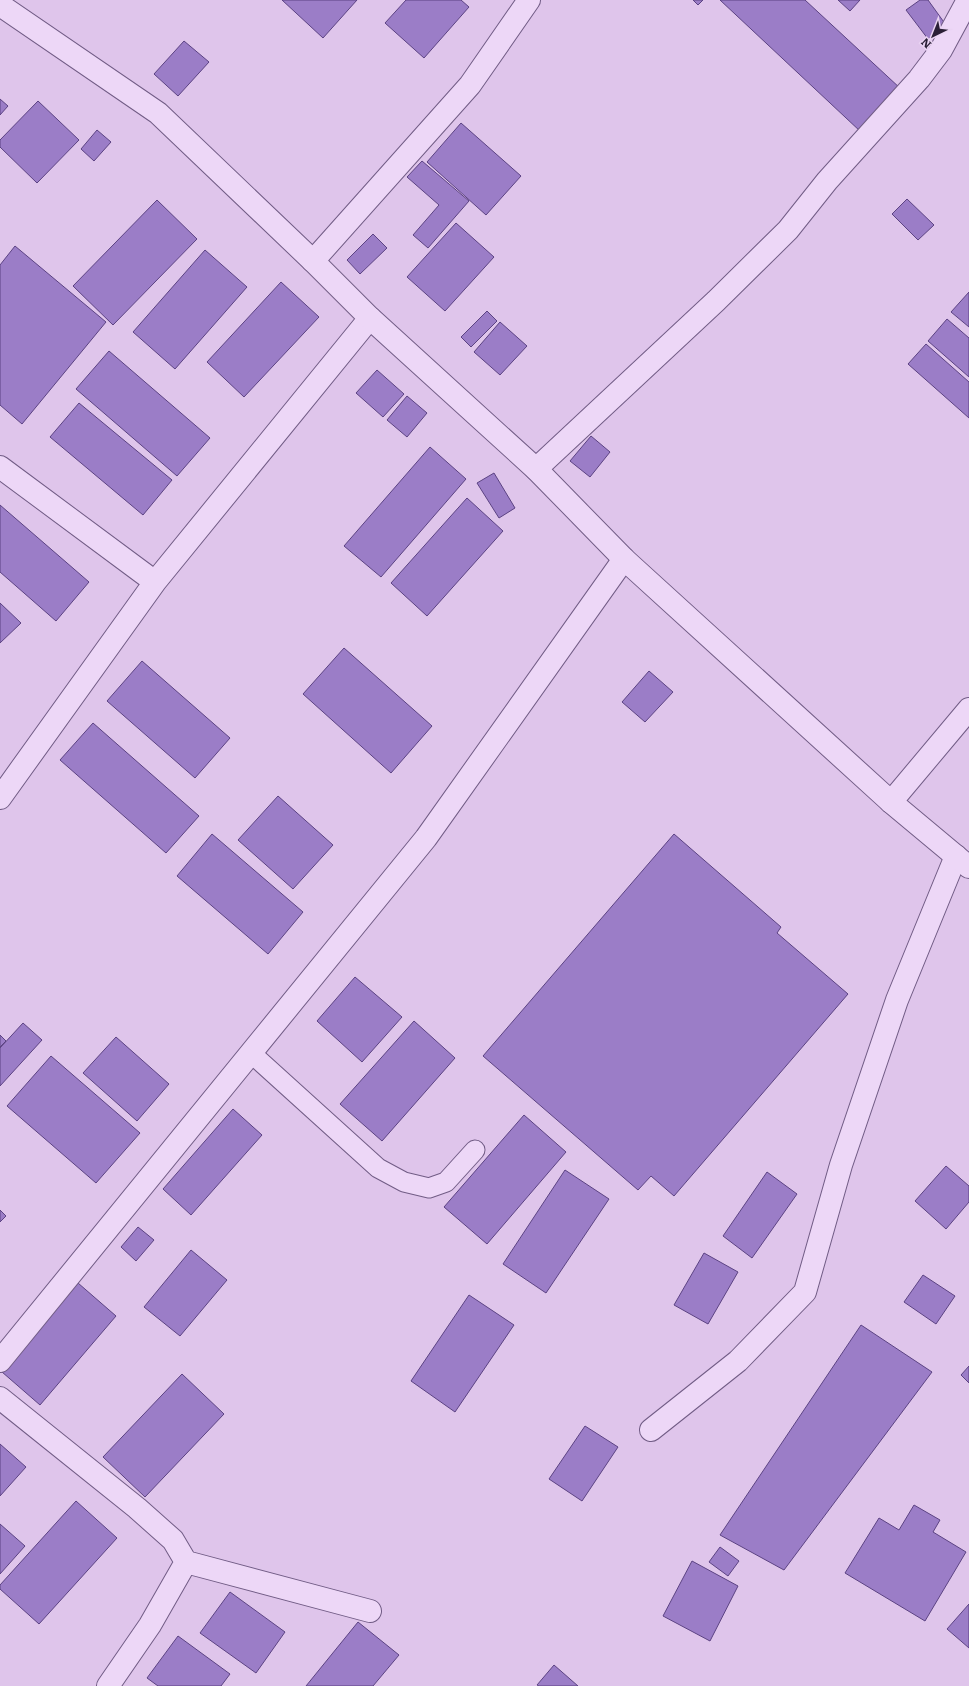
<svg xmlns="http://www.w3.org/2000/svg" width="969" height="1686" viewBox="0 0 969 1686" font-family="Literata,serif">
	<rect width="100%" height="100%" fill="#dfc5eb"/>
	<path fill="#9b7dc7" stroke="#5c4383" d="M282 0H357L323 38Z
		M406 0H461L469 7 424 58 385 23Z
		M693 0H703L698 5Z
		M720 0H805L901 89 861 132Z
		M838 0H860L850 11Z
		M920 0H928L946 25 928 39 906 10Z
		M184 41 209 62 178 96 154 74Z
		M0 99 8 106 0 115Z
		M38 101 79 140 37 183 0 147V140Z
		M461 123 521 176 486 215 427 162Z
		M97 130 111 142 94 161 81 149Z
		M422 161 469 201 428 248 413 235 439 205 407 177Z
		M907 199 934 225 918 240 892 214Z
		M157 200 197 239 113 325 73 286Z
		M456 223 494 257 445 311 407 277Z
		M373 234 387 248 360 274 347 260Z
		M15 246 106 322 22 424 0 405V265Z
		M205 250 247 287 175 369 133 332Z
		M281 282 319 317 244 397 207 362Z
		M969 292V327L951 312Z
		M487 311 497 321 471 347 461 337Z
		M947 319 969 338V377L928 341Z
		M500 322 527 346 500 375 474 352Z
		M926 344 969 382V418L908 364Z
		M109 351 210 438 177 476 76 389Z
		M377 370 404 394 383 417 356 393Z
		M407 396 427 413 407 437 387 420Z
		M79 403 172 480 143 515 50 437Z
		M591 436 610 452 590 477 570 461Z
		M430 447 466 479 381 577 344 546Z
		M494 473 515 508 499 518 477 483Z
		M467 498 503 531 427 616 391 583Z
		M0 505 89 582 56 621 0 572Z
		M0 603 21 623 0 643Z
		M344 648 432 726 391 773 303 694Z
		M142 661 230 738 195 778 107 701Z
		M649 671 673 692 645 722 622 702Z
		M93 723 199 816 166 853 60 760Z
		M278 796 333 845 293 889 238 840Z
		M212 834 303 912 268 954 177 876Z
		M674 834 781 927 777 933 848 994 674 1196 651 1176 638 1190 483 1056Z
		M355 977 402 1017 362 1062 317 1021Z
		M414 1021 455 1058 382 1141 340 1104Z
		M23 1023 42 1040 0 1086V1048Z
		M0 1035 6 1041 0 1047Z
		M116 1037 169 1084 137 1121 83 1073Z
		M51 1056 140 1133 96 1183 7 1106Z
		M233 1109 262 1135 191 1215 163 1189Z
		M524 1115 566 1152 487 1244 444 1207Z
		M946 1166 969 1186V1202L946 1229 915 1201Z
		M565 1170 609 1199 546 1293 503 1264Z
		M767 1172 797 1194 752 1258 723 1236Z
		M0 1210 6 1216 0 1222Z
		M138 1227 154 1240 136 1261 121 1247Z
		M191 1250 227 1280 180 1336 144 1307Z
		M704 1253 738 1272 708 1324 674 1305Z
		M923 1275 955 1296 936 1324 904 1302Z
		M78 1283 116 1316 40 1405 2 1372Z
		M469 1295 514 1325 455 1412 411 1381Z
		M861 1325 932 1372 784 1570 720 1535Z
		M969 1366V1383L961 1375Z
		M182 1374 224 1414 145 1497 103 1457Z
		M585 1426 618 1447 582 1501 549 1479Z
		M0 1444 26 1467 0 1496Z
		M76 1501 117 1538 39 1624 0 1589V1585Z
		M914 1505 940 1520 933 1532 966 1552 925 1621 845 1573 879 1518 899 1530Z
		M0 1524 25 1546 0 1574Z
		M720 1547 739 1561 728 1576 709 1562Z
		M692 1561 738 1586 710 1641 663 1616Z
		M230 1592 285 1632 256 1673 200 1633Z
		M969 1604V1648L947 1629Z
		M358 1622 399 1655 373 1686H306Z
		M178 1636 230 1674 221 1686H158L147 1678Z
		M554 1665 578 1686H539L537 1685Z"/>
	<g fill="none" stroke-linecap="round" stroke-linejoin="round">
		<defs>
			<path id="service" d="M251 1053 378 1168 404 1182 429 1188 446 1182 475 1150"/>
			<path id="minor" d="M313 261 470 85 529 0
				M0 467 155 582
				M536 469 716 301 788 230 827 181 919 79 941 50 968 0
				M0 798 155 582 370 318
				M891 802 969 709
				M0 1361 426 838 624 559
				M0 1398 137 1508 173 1540 186 1562 370 1611
				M651 1430 738 1361 805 1292 841 1165 897 1000 956 856
				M108 1686 150 1625 186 1562"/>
			<path id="tertiary" d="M0 5 158 113 313 261 370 318 536 469 624 559 891 802 969 867"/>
		</defs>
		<use href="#service" stroke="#715c85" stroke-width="21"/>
		<use href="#minor" stroke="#715c85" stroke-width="24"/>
		<use href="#tertiary" stroke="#715c85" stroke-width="24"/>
		<use href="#service" stroke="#edd7f7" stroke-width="19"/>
		<use href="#minor" stroke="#edd7f7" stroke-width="22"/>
		<use href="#tertiary" stroke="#edd7f7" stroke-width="22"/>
	</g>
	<g transform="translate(933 36) rotate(223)" stroke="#ead4f3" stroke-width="3" paint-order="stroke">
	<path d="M0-3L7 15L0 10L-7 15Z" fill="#2a1f36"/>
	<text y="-6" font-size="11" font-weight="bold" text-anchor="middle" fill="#2a1f36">N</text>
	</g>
</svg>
